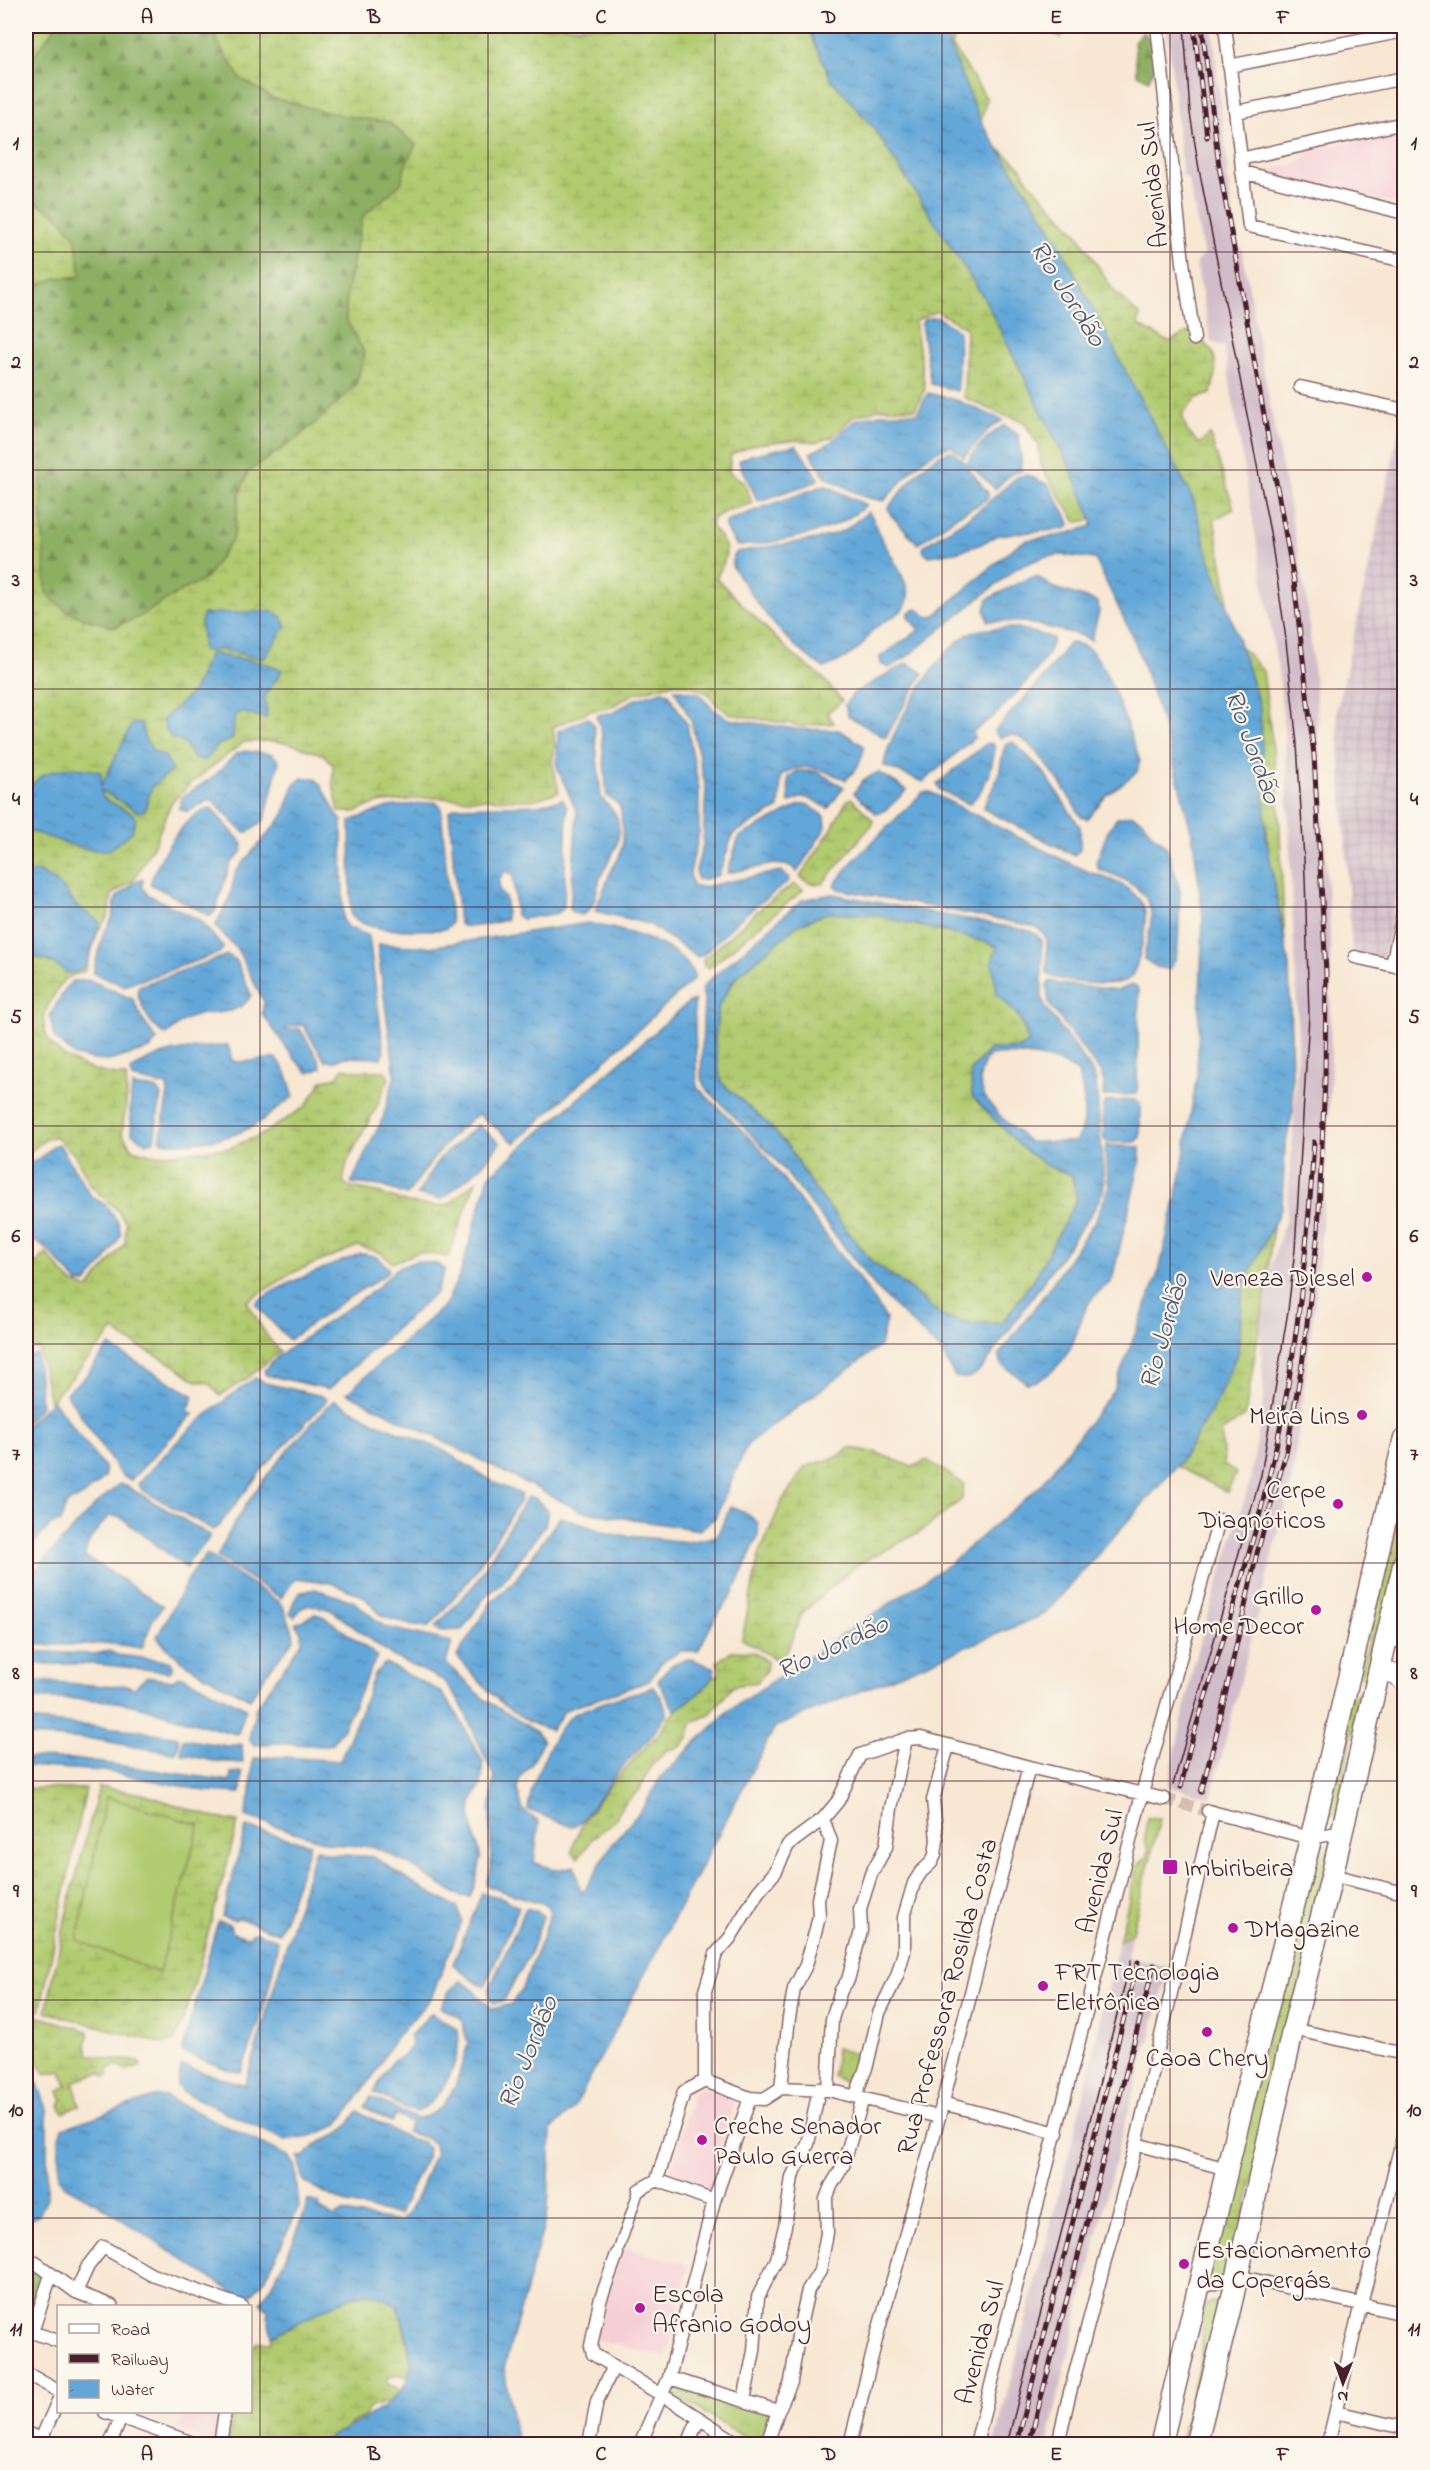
<svg xmlns="http://www.w3.org/2000/svg" width="1430" height="2470" viewBox="0 0 1430 2470" font-family="'Indie Flower',sans-serif">
	<defs>
		<pattern id="industrial-grid" width="8" height="8" patternUnits="userSpaceOnUse" patternTransform="scale(1.5)"><rect width="8" height="8" fill="#d1bdc9"/><path d="M0 4h8M4 0v8" fill="none" stroke="#b5a2ad"/></pattern>
		<pattern id="grass-tufts" width="24" height="20" patternUnits="userSpaceOnUse" patternTransform="scale(1.5)"><rect width="24" height="20" fill="#b1cb70"/><path d="M3 7l-1-3M5 7V3M7 7l1-3M15 17l-1-3M17 17v-4M19 17l1-3" fill="none" stroke="#9aae61"/></pattern>
		<pattern id="forest-firs" width="22" height="20" patternUnits="userSpaceOnUse" patternTransform="scale(1.5)"><rect width="22" height="20" fill="#8caf62"/><path d="M5 1l3.5 6h-7zM16 11l3.5 6h-7z" fill="#748e51"/></pattern>
		<pattern id="wetland-marsh" width="20" height="14" patternUnits="userSpaceOnUse" patternTransform="scale(1.5)"><rect width="20" height="14" fill="#b1cb70"/><path d="M1 5h8M5 5V1M11 12h8M15 12V8" fill="none" stroke="#9aae61"/></pattern>
		<pattern id="park-crowns" width="20" height="18" patternUnits="userSpaceOnUse" patternTransform="scale(1.5)"><rect width="20" height="18" fill="#b1cb70"/><path d="M2 6a3 3 0 1 1 6 0M12 15a3 3 0 1 1 6 0" fill="none" stroke="#9aae61"/></pattern>
		<pattern id="water-ripples" width="26" height="14" patternUnits="userSpaceOnUse" patternTransform="scale(1.5)"><rect width="26" height="14" fill="#63a7d8"/><path d="M2 4q2-2 4 0t4 0M15 11q2-2 4 0t4 0" fill="none" stroke="#5487af"/></pattern>
	</defs>
	<rect width="100%" height="100%" fill="#fbf7ec"/>
	<filter id="ink" filterUnits="userSpaceOnUse"><feTurbulence type="fractalNoise" baseFrequency=".0167" numOctaves="2"/><feDisplacementMap in="SourceGraphic" scale="12" xChannelSelector="R" yChannelSelector="G"/><feConvolveMatrix kernelMatrix="1 2 1 2 8 2 1 2 1" color-interpolation-filters="sRGB"/></filter>
	<filter id="wash" filterUnits="userSpaceOnUse"><feTurbulence type="fractalNoise" baseFrequency=".008" numOctaves="4" result="noise"/><feDisplacementMap in="SourceGraphic" scale="24" xChannelSelector="R" yChannelSelector="G"/><feGaussianBlur stdDeviation="1.35" result="paint"/><feColorMatrix in="noise" values="0 0 0 0 0 0 0 0 0 0 0 0 0 0 0 0 0 1.4 0 .05"/><feComposite in="paint" operator="in"/></filter>
	<g filter="url(#wash)">
		<rect width="100%" height="100%" fill="#f7e7d3"/>
		<path fill="#f6cfd6" d="M1404 130V205L1266 173V170L1301 162 1308 151Z
			M701 2088 732 2097 735 2102 709 2192H704L670 2181 669 2176 694 2092Z
			M622 2247 689 2265 667 2357 594 2340Z
			M186 2412H219L216 2444 177 2429Z"/>
		<path fill="url(#industrial-grid)" d="M1401 421 1404 422V867L1383 959 1352 951 1337 711Z"/>
		<path fill="#d1bdc9" d="M1167 26H1212L1228 168 1226 172 1238 247 1242 249 1263 368 1306 594 1316 697 1330 931 1331 1073 1323 1215 1315 1301 1292 1480 1211 1797 1168 1786 1196 1654 1250 1482 1264 1399 1259 1302 1286 1219 1294 1122 1298 1039 1296 988 1285 738 1280 683 1224 346 1211 342 1196 262 1204 255 1188 178 1183 176Z
			M1132 1932 1127 1957 1170 1967 1119 2144 1047 2444H994L1076 2126 1119 1941Z"/>
		<path fill="url(#grass-tufts)" stroke="#7e754e" stroke-width="1.5" d="M1404 1481V1538L1370 1679 1361 1676 1363 1661Z
			M1360 1692 1337 1816 1322 1812 1348 1699Z
			M1148 1818H1160L1132 1932 1119 1941 1137 1866C1156 1851 1144 1849 1145 1834 1145 1829 1147 1823 1148 1818Z
			M1314 1841 1331 1846 1231 2275 1208 2281Z
			M1220 2301 1185 2444H1180L1201 2357 1202 2314 1207 2303Z"/>
		<path fill="url(#forest-firs)" stroke="#6b6746" stroke-width="1.5" d="M56 26H213L217 41 240 78 273 98 339 115 389 122 416 145 406 164 401 184 363 216 347 290 346 319 365 354 356 385 325 415 295 440 248 472 240 494 234 536 206 579 179 592 141 616 115 627 87 620 65 610 46 594 42 526 40 437 26 400V290L55 278 80 276 58 216 33 201 26 181V67Z
			M1143 32C1151 40 1159 54 1156 66 1154 71 1150 74 1149 80L1137 74 1134 41Z
			M36 2265 49 2276 32 2328 26 2326V2291L32 2271 29 2267Z"/>
		<path fill="url(#wetland-marsh)" stroke="#7e754e" stroke-width="1.5" d="M26 26H56L26 67Z
			M213 26H807L831 79 873 127 984 298 1074 476 1092 520 1076 522 1041 466 1039 446 1023 421 1000 414 964 397 966 328 937 311 915 321 925 389 915 409 884 408 854 416 832 437 817 442 792 440 757 444 731 454 729 472 745 483 752 504 729 510 713 518 711 526C730 548 730 552 716 578L791 653 823 678 842 701 827 713 834 723 801 726 730 714 716 704 709 694 692 686 674 683 633 694 609 708 590 711 553 727 555 746 552 761 559 792 533 800 425 798 377 803 355 812H339L333 784V765L324 755 289 743 270 741 244 742 189 785 171 803 155 843 133 881 112 894 108 916 98 931 85 971C79 974 69 976 64 980 59 985 55 995 51 1000 22 1048 88 1074 126 1076L127 1096 122 1133 132 1149 155 1155 229 1148 263 1134 305 1107 323 1080 337 1077 343 1068 357 1071H385L389 1078 376 1108 347 1162 343 1181 347 1186 376 1192 408 1203 433 1206 448 1205 476 1181 448 1257 419 1252 392 1263 381 1253 358 1246 294 1272 247 1301C257 1318 265 1337 280 1351L249 1377 220 1396 209 1383 194 1380 174 1365 127 1340 114 1330 50 1402 39 1349H26V1266L29 1270 46 1253 71 1282 88 1289 125 1243 126 1223 118 1211 92 1187 74 1154 55 1136 46 1139 26 1155V400L40 437 42 526 46 593 65 610 87 620 115 627 141 616 179 592 206 579 234 536 240 494 248 472 295 440 325 415 356 385 365 354 346 319 347 290 363 216 401 184 406 164 416 145 389 122 339 115 273 98 240 78 217 41Z
			M919 26H1064L1061 38 1041 27 959 33 951 44 987 99 978 132 1019 165 1028 181 1077 233 1113 290 1136 312 1140 314 1138 325 1169 342 1190 331C1219 351 1219 360 1211 394L1197 398 1182 414 1187 431 1199 444 1210 435 1234 509 1214 519 1227 592V631L1263 671 1278 788 1285 949 1278 1184 1266 1288 1245 1416 1221 1432 1224 1465 1236 1473 1227 1492 1163 1459 1273 977 1267 831 1257 781Z
			M26 181 33 201 58 216 75 237 81 276 55 278 26 290Z
			M851 798 873 820 871 826 822 884 809 883 800 877 831 830 846 802Z
			M794 884 803 890 709 968 704 966 703 960 763 906Z
			M827 913 875 915 986 942 997 947V994L1020 1018 1029 1042 1018 1049H990L971 1070 972 1096 1020 1146 1047 1166 1072 1175 1077 1199 1034 1279 1003 1323H965L943 1317 909 1288 871 1261 811 1184 790 1149 770 1126 721 1083 715 1042 718 1006 736 978 798 925Z
			M849 1448 875 1452 912 1467 927 1460 964 1484 962 1499 922 1531 858 1564 802 1613 788 1649 777 1660 742 1639 759 1555 782 1501 805 1467 837 1457Z
			M732 1651 753 1652 767 1661 766 1671 757 1682 733 1686 710 1714 691 1723 688 1739 680 1747 667 1750 651 1766 639 1791 623 1804 615 1820 594 1837 578 1858 572 1852C579 1811 630 1765 657 1735 665 1727 669 1716 677 1709 690 1698 703 1689 714 1675L719 1676 720 1668 717 1662Z
			M99 1787 143 1794 216 1818 238 1822 191 1997 175 2041 163 2044 46 2012 67 1911Z
			M26 1788 86 1789 40 2011 26 2007Z
			M26 2013 89 2031 86 2046 88 2054 109 2059 138 2061 141 2066 126 2070 117 2065 108 2069V2075L105 2077 101 2072 73 2082 80 2105 63 2113 59 2105 63 2100 59 2091 66 2086 61 2071 44 2074C38 2063 35 2050 26 2041Z
			M368 2292 398 2304 414 2373 412 2377 399 2375 388 2377 386 2383 397 2388 399 2397 369 2408 365 2416 350 2424 355 2426 317 2444H228L233 2412H250L251 2349 258 2342H271L272 2336 338 2302Z"/>
		<path fill="url(#park-crowns)" stroke="#7e754e" stroke-width="1.5" d="M836 2048 859 2055 850 2081 844 2082 833 2076Z
			M673 2385 769 2411 760 2444H755L671 2393Z"/>
		<path fill="#b1cb70" stroke="#7e754e" stroke-width="1.5" d="M106 1797 199 1825 159 1973 77 1940Z"/>
		<path fill="url(#water-ripples)" stroke="#566382" stroke-width="1.5" fill-rule="evenodd" d="M807 26H941L982 124 1049 225 1193 499 1208 555 1231 617 1260 707 1266 836 1289 965 1293 1111 1285 1146 1282 1207 1244 1284 1238 1352 1215 1405 1181 1461 1045 1614 775 1727 574 2108 551 2130 548 2211 504 2368 517 2444H317C344 2427 412 2404 411 2363 411 2346 402 2322 398 2305L368 2292 338 2302 272 2336 267 2314 269 2312 261 2303C280 2271 298 2237 308 2200L319 2203 320 2209 334 2217 343 2212C360 2218 380 2217 399 2222L408 2213 418 2195 435 2152 434 2144 426 2138 406 2132 411 2123 396 2115 391 2122 365 2107 371 2097 417 2119 429 2115 442 2106 455 2087 468 2044 461 2018 441 2007 450 1990 461 1981C474 1987 481 2001 493 2009L511 2004 521 1991 545 1931 550 1913 546 1904 504 1892 486 1885 491 1866 490 1811 494 1777 462 1706 443 1680 394 1657 331 1610 313 1605 303 1607 294 1617 290 1612 294 1601 301 1592 315 1589 353 1601 385 1627 452 1642 446 1663 484 1699 537 1732 543 1741 531 1765 520 1777 517 1789 523 1810 539 1822 534 1862C548 1868 560 1872 574 1866L582 1894 613 1843 643 1808 660 1778 728 1711 949 1564 1039 1487 1114 1390 1159 1271 1181 1175 1197 1074 1203 917 1193 838 1164 727 1135 642 1095 559 1062 555 1044 557 1018 567 908 656 889 668 881 664 880 657 919 630 908 617 909 612 917 609 928 617 934 616 1017 545 1027 540 1063 535 1092 526V520L1074 476 984 298 873 127 831 79Z
			M938 317 959 332 957 391 931 384 921 324 925 319Z
			M928 393 956 400 1003 420 990 428 964 457 951 446C923 452 902 481 884 501L864 497 826 477 810 453 830 443 855 420 884 413H917Z
			M1005 425 1019 436 1022 471 1012 473 995 489 972 467 969 469 988 493V497L980 504 960 514 918 544 891 515 888 508C903 490 928 454 952 451L967 464C975 448 988 435 1005 425Z
			M796 445 818 478 816 482 759 501 756 499C752 484 741 472 739 461L751 455Z
			M1027 475 1049 485 1069 521 1070 525 1065 529 998 535 979 545 956 552 929 556 923 551 924 546 978 511 1017 477Z
			M825 485 866 505C837 533 777 543 737 546L725 527 726 521Z
			M868 512C875 518 874 525 878 532 885 547 911 583 908 599 905 615 884 619 874 629 869 634 865 642 860 647 850 657 836 663 824 668 780 639 761 609 732 566L733 557 737 552 822 538 845 530Z
			M1038 577 1052 587 1098 602 1099 612 1091 641 1080 635 1024 622 988 621 985 610 988 599 1028 578Z
			M271 611 282 617 286 626 264 659 222 650 203 651 201 623 203 614Z
			M1018 628 1053 638C1052 659 1014 696 998 712 991 720 981 724 973 732L974 738 923 782 884 766C886 735 942 644 971 633 985 627 1004 629 1018 628Z
			M1070 643C1076 643 1083 645 1088 648 1108 663 1130 735 1140 761L1137 772 1107 795 1087 819 1081 817C1071 799 1034 738 1013 735 1010 735 1003 737 999 737L994 731 1041 680Z
			M210 653C235 660 259 658 282 670 278 681 266 688 265 699 265 707 269 710 266 718L240 712 234 719 233 739 218 745 206 760 194 759 184 743 170 737 162 721 193 691Z
			M907 663 923 673 885 738 848 716 845 705 854 693Z
			M674 689 698 693 712 708 728 719 796 729 839 730 864 746C863 761 856 770 846 780 821 770 807 760 781 775L779 808 733 834 719 875 703 880 697 879 696 870 703 845 706 789 691 720Z
			M662 691 668 693 687 724 699 789V833L690 873 693 887H703L781 871 788 877 789 881 743 916 703 955 697 957 649 924 595 911 611 871 619 857 623 842 621 810 618 804 607 796 601 726 596 717 601 714 613 713 633 700Z
			M588 718 594 725 601 797C606 805 614 808 617 818 624 844 609 857 600 879 596 890 593 928 570 910L577 812 557 767 558 731Z
			M142 723 144 737 153 751 166 757 172 770 152 787 145 810 138 812 101 790 103 798 133 814 136 819 132 832 108 851 84 849 26 830V792C43 765 73 765 101 772V786L132 724Z
			M1013 742 1043 771 1080 827V850L1074 855 983 809C987 799 997 782 999 773 1002 763 1001 754 1006 744Z
			M987 743 993 744 995 748C992 769 986 789 969 804L940 790 937 784Z
			M245 751 272 754 279 761 265 819 248 832H243L211 799 187 812 179 808 182 797 213 777 236 754Z
			M798 771H816L844 787 828 809 816 801 803 797 789 803 788 777Z
			M878 772 907 790 887 809 877 814 854 793 863 780Z
			M302 778H315C330 793 329 806 342 821L343 920 346 926 369 936 384 1053 381 1058 345 1057 336 1061H325L303 1025 287 1027 285 1030 300 1029 319 1060 321 1068 309 1073C290 1057 278 1034 262 1014L264 1002 237 949 215 926 229 900 236 871 284 815 294 785Z
			M923 792H930C980 817 1028 843 1078 867 1097 877 1120 879 1135 895 1139 898 1144 906 1145 910 1147 923 1139 974 1127 980 1114 987 1059 983 1047 974V939L1037 927 838 889 834 885 854 860Z
			M563 799 567 807 564 908 558 913 522 919 516 915 513 874 505 871 499 879V891L506 899V920C493 922 472 931 459 924L449 811 456 807 537 805Z
			M436 802 441 807 451 924 445 929 435 930C411 929 367 934 351 915L350 821 388 807Z
			M807 804 825 817 826 827 797 872 791 866 775 864 727 873 739 837 799 805Z
			M211 808 243 844 242 851 230 864 215 912 210 916 150 884C158 859 183 814 211 808Z
			M1132 815 1143 821 1152 835 1162 841 1167 848 1180 890 1178 947 1176 957 1170 970 1157 967 1144 959C1145 944 1153 927 1151 913 1149 889 1119 875 1099 870L1096 863 1108 831 1117 818Z
			M39 872 53 880 63 888 77 906 100 922 86 966 77 972 68 973 53 963 26 954V873Z
			M143 879 142 886 147 894 199 920C209 928 214 939 224 947L219 953 124 986 93 973 103 934 112 919 116 898 137 881Z
			M832 894 1030 931 1037 935 1042 942V996L1045 1007 1090 1068 1096 1081 1104 1183 1103 1191 1093 1211 983 1367C974 1377 968 1380 955 1377L942 1352 878 1290 776 1160 705 1087 701 1077 704 998 702 991 705 984 802 900ZM827 913 875 915 986 942 997 947 992 961 997 994 1020 1018 1029 1042 1018 1049H990L971 1070 972 1096 1020 1146 1047 1166 1072 1175 1077 1199 1034 1279 1002 1323H965L943 1317 909 1288 871 1261 811 1184 790 1149 770 1126 721 1082 715 1042 718 1007 735 978 798 925ZM990 1055C1021 1053 1052 1055 1078 1072 1084 1092 1090 1125 1075 1142H1029C1005 1120 960 1090 990 1055Z
			M588 923C621 930 683 941 695 978L515 1143 478 1114C448 1136 428 1165 407 1195L382 1186 351 1183 383 1118 395 1075 378 953 379 944 428 947Z
			M227 955 236 960 251 995C241 1016 215 1011 195 1016 183 1019 175 1027 167 1035 151 1028 142 1008 137 992L139 986Z
			M89 980 133 999 142 1019 157 1040 150 1049 108 1061 95 1060 75 1056 54 1037 50 1016 67 986 73 981Z
			M1050 981 1059 984 1118 990 1132 985 1136 986 1139 991 1137 1094 1103 1096 1104 1082 1101 1073 1049 1004 1047 986Z
			M694 1000 697 1087 759 1147 869 1292 886 1319 880 1346 748 1444 715 1518 699 1530 581 1511 347 1393 446 1304 461 1271 489 1176 688 1003Z
			M228 1045 232 1061 243 1062 275 1058C287 1068 290 1083 293 1097 276 1109 258 1126 238 1133 224 1139 173 1147 160 1141L168 1093 167 1086 132 1078 130 1071C156 1049 195 1048 228 1045Z
			M132 1086 157 1089 161 1094 154 1141 146 1143 132 1133 130 1113Z
			M1135 1100 1140 1103V1137L1136 1142H1107L1104 1139 1103 1106 1107 1101Z
			M478 1125 500 1143 482 1166 442 1199 417 1195 439 1159Z
			M59 1144 91 1196 106 1205 118 1222 121 1235 105 1261 86 1283H78L47 1249 34 1241 26 1221V1166L43 1156 53 1146Z
			M1107 1145 1140 1147V1162L1112 1280C1105 1289 1095 1292 1089 1303 1080 1317 1075 1343 1067 1354 1058 1367 1043 1382 1027 1383L1002 1365 998 1356 1045 1294 1096 1219 1109 1187 1105 1150Z
			M360 1254C375 1254 381 1258 389 1270L382 1277 345 1300 289 1340 255 1304C272 1287 335 1264 360 1254Z
			M416 1261 438 1264 445 1269 436 1293 329 1389 266 1375 264 1371 278 1356 377 1288 396 1269Z
			M109 1346 194 1396 188 1410 193 1414 130 1481 120 1474 66 1393 84 1378Z
			M37 1354 41 1407 26 1421V1356Z
			M255 1378 265 1383 322 1396 327 1400 264 1467 218 1527 213 1530 142 1490 138 1484C173 1442 210 1409 255 1378Z
			M334 1400 379 1424 441 1449 497 1484 521 1494 520 1500 473 1575 429 1627 407 1624 382 1616 363 1596 331 1583 296 1578 281 1598 217 1557C246 1494 287 1449 334 1400Z
			M53 1401 105 1468V1477L83 1496 67 1503 60 1522 50 1525 29 1550 26 1547V1425Z
			M121 1483 210 1535C205 1549 190 1553 186 1568L120 1517 109 1516C99 1528 86 1540 85 1556L163 1606 152 1621 142 1648 104 1643 88 1645H26V1580L94 1506Z
			M527 1497 535 1498 548 1511 545 1525 502 1583 485 1597 462 1630 439 1631 435 1627 475 1584Z
			M731 1506 746 1513 758 1523V1536L733 1593 713 1622 698 1651H680L661 1663 649 1681 565 1710 551 1730C512 1721 482 1685 457 1656L492 1601 513 1583 560 1517 610 1534 689 1542 717 1536Z
			M207 1554 282 1604 293 1632 294 1640 272 1666 250 1699C217 1681 181 1667 157 1637L192 1572Z
			M315 1614 325 1617 377 1656 341 1732 332 1744 323 1746 277 1743 254 1745 249 1738 256 1707 302 1642 301 1632 295 1624Z
			M26 1651 94 1654 109 1651 117 1655 169 1661 173 1667 170 1672 96 1664H26Z
			M691 1659 715 1668C713 1687 689 1700 675 1711L658 1681C667 1667 674 1660 691 1659Z
			M385 1663 440 1691 457 1714 483 1762 481 1785 472 1801 471 1820 481 1858 476 1881 470 1897 461 1896 452 1892 410 1865 375 1847 332 1844 245 1816 251 1794 253 1758 285 1757 340 1761 366 1698 374 1674Z
			M146 1677 173 1681 177 1677H184L246 1708 238 1734C198 1726 161 1710 122 1703 90 1698 58 1699 26 1699V1680L105 1686 127 1685 134 1689Z
			M653 1687 662 1698 667 1714 650 1738 621 1768 580 1823 572 1827 528 1810C530 1786 552 1733 570 1717 582 1707 636 1693 653 1687Z
			M26 1720 135 1730 178 1737 179 1743 177 1751 172 1753 92 1739 26 1736Z
			M183 1739 227 1746 242 1744 243 1763 214 1761 181 1754Z
			M26 1758 73 1759 230 1781 231 1773 242 1772 241 1793 206 1791 104 1771 26 1766Z
			M246 1827 310 1844 284 1921 278 1933 239 1918 234 1920 222 1917Z
			M315 1849 329 1854 374 1857 423 1889 458 1908 462 1921 431 1998 393 2041 376 2072 337 2126 311 2136 284 2140 183 2092 177 2086 182 2066 245 2085Z
			M482 1893 503 1898 519 1907 485 1986 478 1984 453 1964Z
			M526 1908 536 1911 543 1917 529 1956 503 2001 495 2003 489 1999 490 1987Z
			M218 1921 230 1925 233 1933 248 1937 255 1932 278 1940C272 1984 258 2030 241 2072L232 2071 182 2052Z
			M431 2013 458 2029C462 2059 444 2098 417 2112L406 2109 374 2092 392 2061 404 2055 411 2047 410 2036Z
			M31 2077 38 2084 47 2109V2199L39 2215 26 2223V2078Z
			M154 2097H166L288 2156 295 2167 299 2207 265 2280 251 2295 241 2298 103 2207 65 2186 59 2179V2137L62 2128Z
			M358 2111 407 2138 423 2142 428 2148 427 2155 399 2215 348 2204 303 2182 298 2157 306 2156C316 2139 328 2142 342 2131 349 2126 353 2118 358 2111Z"/>
	</g>
	<g filter="url(#ink)">
		<g fill="none" stroke-linecap="round" stroke-linejoin="round">
			<path stroke="#d4bfb1" stroke-width="12" stroke-dasharray="12 6" stroke-linecap="butt" d="M1164 1799 1208 1811"/>
			<defs>
				<path id="pedestrian" d="M617 2254 639 2190"/>
				<path id="minor" d="M1157 26 1183 262 1194 339
					M1225 26 1249 226 1404 261
					M1229 66 1404 31
					M1236 112 1404 78
					M1240 159 1404 123
					M1242 172 1404 213
					M1300 387 1404 410
					M1355 957 1404 968
					M1392 965 1404 909
					M1208 1811 1310 1838 1342 1832
					M1332 1875 1404 1893
					M1293 2029 1404 2054
					M705 2081 750 2098 764 2099 781 2088 828 2090 939 2117
					M781 2088 789 2018 794 1989 806 1965 816 1929 819 1916 818 1899 831 1841 823 1819
					M828 2090 832 2019 841 1990 848 1980 861 1931 860 1909 871 1874 886 1847 891 1808 906 1739
					M856 2095 867 2065 879 2013 897 1976 904 1952V1917L914 1883 921 1872 931 1863 935 1855 937 1840 933 1800 948 1746
					M942 2103 1057 2133
					M1136 2144 1227 2169
					M657 2180 714 2201
					M639 2190 657 2180 684 2092 705 2081V1991L716 1954 730 1938 758 1892 776 1871 788 1845 823 1819 838 1801 860 1755 906 1739 921 1738 1029 1767 1164 1799
					M617 2254 600 2301 591 2346 593 2354 677 2404 739 2444
					M26 2267 30 2262 36 2263 76 2292 112 2306
					M1199 2288 1237 2276 1404 2314
					M76 2292 88 2266 103 2247 152 2275 241 2306
					M26 2330 58 2341
					M32 2332 51 2275
					M26 2373 58 2391
					M669 2378 714 2201 750 2098
					M744 2400 754 2351 758 2297 777 2259 785 2226 792 2177 808 2144 819 2089
					M105 2412 196 2444
					M1336 2412 1404 2428
					M26 2433 53 2444
					M39 2444 58 2401
					M110 2444 121 2418V2413
					M220 2444 225 2412
					M589 2444 597 2401 614 2366
					M640 2444 669 2378 778 2411
					M688 2444 699 2418
					M767 2444 778 2411 791 2382 799 2330 808 2290 820 2271 827 2233 826 2199 831 2186 843 2166 863 2098
					M850 2444 878 2332 939 2117 1029 1767
					M976 2444 1142 1794 1219 1520
					M1058 2444 1068 2400 1136 2144 1213 1812
					M1328 2444 1361 2304 1404 2133"/>
				<path id="tertiary" d="M1386 1637 1404 1641"/>
				<path id="primary" d="M1380 1670 1397 1674 1404 1682"/>
				<path id="trunk" d="M1161 2444 1239 2120 1317 1814 1404 1440
					M1196 2444 1230 2308 1293 2029 1332 1875 1404 1563"/>
			</defs>
			<use href="#pedestrian" stroke="#876566" stroke-width="12"/>
			<use href="#minor" stroke="#876566" stroke-width="15"/>
			<use href="#tertiary" stroke="#876566" stroke-width="18"/>
			<use href="#primary" stroke="#876566" stroke-width="22"/>
			<use href="#trunk" stroke="#876566" stroke-width="24"/>
			<use href="#pedestrian" stroke="#fff" stroke-width="9"/>
			<use href="#minor" stroke="#fff" stroke-width="12"/>
			<use href="#tertiary" stroke="#fff" stroke-width="15"/>
			<use href="#primary" stroke="#fff" stroke-width="20"/>
			<use href="#trunk" stroke="#fff" stroke-width="21"/>
			<path stroke="#4a1f2b" stroke-width="1.5" d="M1173 1785 1261 1475 1288 1311 1295 1249 1309 1016 1305 876 1297 744 1285 632 1270 532 1199 169 1190 113 1184 26
				M1007 2444 1131 1960"/>
			<defs>
				<path id="rail" d="M1194 26 1207 137
					M1181 1787 1189 1750C1225 1632 1266 1513 1287 1391 1301 1309 1309 1225 1314 1142
					M1201 1792 1216 1736 1257 1553 1286 1453 1302 1365 1318 1232 1325 1079 1326 973 1314 755 1294 581 1219 166 1202 26
					M1017 2444 1138 1962
					M1029 2444 1154 1965"/>
			</defs>
			<use href="#rail" stroke="#4a1f2b" stroke-width="5"/>
			<use href="#rail" stroke="#fbf7ec" stroke-width="3" stroke-dasharray="9" stroke-linecap="butt"/>
		</g>
	</g>
	<path fill="none" stroke="#4a1f2b" stroke-width="1.5" stroke-opacity="0.55" d="M260 26V2444M488 26V2444M715 26V2444M942 26V2444M1170 26V2444M26 252H1404M26 470H1404M26 689H1404M26 907H1404M26 1126H1404M26 1344H1404M26 1563H1404M26 1781H1404M26 2000H1404M26 2218H1404"/>
	<g fill="#b5179e" stroke="#fbf7ec" stroke-width="2">
		<circle cx="1367" cy="1277" r="6"/>
		<circle cx="1362" cy="1415" r="6"/>
		<circle cx="1338" cy="1504" r="6"/>
		<circle cx="1316" cy="1610" r="6"/>
		<rect x="1162" y="1859" width="16" height="16" rx="3"/>
		<circle cx="1233" cy="1928" r="6"/>
		<circle cx="1043" cy="1986" r="6"/>
		<circle cx="1207" cy="2032" r="6"/>
		<circle cx="702" cy="2140" r="6"/>
		<circle cx="1184" cy="2264" r="6"/>
		<circle cx="640" cy="2308" r="6"/>
	</g>
	<g text-anchor="middle" stroke-width="4.5" stroke-linejoin="round" paint-order="stroke">
		<g font-size="26" fill="#4a1f2b" stroke="#fbf7ec">
			<text transform="translate(1152 185) rotate(-96)" y="9">Avenida Sul</text>
			<text transform="translate(1099 1871) rotate(-76)" y="9">Avenida Sul</text>
			<text transform="translate(946 1996) rotate(-75)" y="9">Rua Professora Rosilda Costa</text>
			<text transform="translate(979 2342) rotate(-75)" y="9">Avenida Sul</text>
		</g>
		<g font-size="26" fill="#4a1f2b" stroke="#fbf7ec" text-anchor="start">
			<text x="1355" y="1286" text-anchor="end">Veneza Diesel</text>
			<text x="1350" y="1424" text-anchor="end">Meira Lins</text>
			<text x="1326" y="1498" text-anchor="end">Cerpe<tspan x="1326" dy="30">Diagnóticos</tspan></text>
			<text x="1304" y="1604" text-anchor="end">Grillo<tspan x="1304" dy="30">Home Decor</tspan></text>
			<text x="1184" y="1876">Imbiribeira</text>
			<text x="1245" y="1937">DMagazine</text>
			<text x="1055" y="1980">FRT Tecnologia<tspan x="1055" dy="30">Eletrônica</tspan></text>
			<text x="1207" y="2066" text-anchor="middle">Caoa Chery</text>
			<text x="714" y="2134">Creche Senador<tspan x="714" dy="30">Paulo Guerra</tspan></text>
			<text x="1196" y="2258">Estacionamento<tspan x="1196" dy="30">da Copergás</tspan></text>
			<text x="652" y="2302">Escola<tspan x="652" dy="30">Afranio Godoy</tspan></text>
		</g>
		<g font-size="27" font-style="italic" fill="#545570" stroke="#fbf7ec">
			<text transform="translate(1069 293) rotate(58)" y="9">Rio Jordão</text>
			<text transform="translate(1254 746) rotate(70)" y="9">Rio Jordão</text>
			<text transform="translate(1163 1331) rotate(-74)" y="9">Rio Jordão</text>
			<text transform="translate(832 1646) rotate(-25)" y="9">Rio Jordão</text>
			<text transform="translate(527 2052) rotate(-68)" y="9">Rio Jordão</text>
		</g>
	</g>
	<rect width="1430" height="2470" fill="none" stroke="#fbf7ec" stroke-width="66"/>
	<rect x="57" y="2305" width="195" height="108" fill="#fbf7ec" stroke="#b4a19f" stroke-width="1.5"/>
	<rect x="69" y="2324" width="30" height="9" fill="#ffffff" stroke="#b4a19f" stroke-width="1.5"/>
	<text x="111" y="2335" font-size="18" fill="#4a1f2b">Road</text>
	<rect x="69" y="2354" width="30" height="9" fill="#4a1f2b" stroke="#b4a19f" stroke-width="1.5"/>
	<text x="111" y="2365" font-size="18" fill="#4a1f2b">Railway</text>
	<rect x="69" y="2380" width="30" height="18" fill="url(#water-ripples)" stroke="#b4a19f" stroke-width="1.5"/>
	<text x="111" y="2395" font-size="18" fill="#4a1f2b">Water</text>
	<g transform="translate(1343 2383) rotate(181)" stroke="#fbf7ec" stroke-width="4.5" paint-order="stroke">
	<path d="M0-4.5L10 22L0 15L-10 22Z" fill="#4a1f2b"/>
	<text y="-9" font-size="16" font-weight="bold" text-anchor="middle" fill="#4a1f2b">N</text>
	</g>
	<rect x="33" y="33" width="1364" height="2404" fill="none" stroke="#4a1f2b" stroke-width="2"/>
	<g font-size="20" text-anchor="middle" font-weight="bold" fill="#4a1f2b">
		<text x="147" y="23">A</text>
		<text x="374" y="23">B</text>
		<text x="601" y="23">C</text>
		<text x="829" y="23">D</text>
		<text x="1056" y="23">E</text>
		<text x="1283" y="23">F</text>
		<text x="16" y="149">1</text>
		<text x="1414" y="149">1</text>
		<text x="16" y="368">2</text>
		<text x="1414" y="368">2</text>
		<text x="16" y="586">3</text>
		<text x="1414" y="586">3</text>
		<text x="16" y="805">4</text>
		<text x="1414" y="805">4</text>
		<text x="16" y="1023">5</text>
		<text x="1414" y="1023">5</text>
		<text x="16" y="1242">6</text>
		<text x="1414" y="1242">6</text>
		<text x="16" y="1460">7</text>
		<text x="1414" y="1460">7</text>
		<text x="16" y="1679">8</text>
		<text x="1414" y="1679">8</text>
		<text x="16" y="1897">9</text>
		<text x="1414" y="1897">9</text>
		<text x="16" y="2116">10</text>
		<text x="1414" y="2116">10</text>
		<text x="16" y="2335">11</text>
		<text x="1414" y="2335">11</text>
		<text x="147" y="2460">A</text>
		<text x="374" y="2460">B</text>
		<text x="601" y="2460">C</text>
		<text x="829" y="2460">D</text>
		<text x="1056" y="2460">E</text>
		<text x="1283" y="2460">F</text>
	</g>
</svg>
